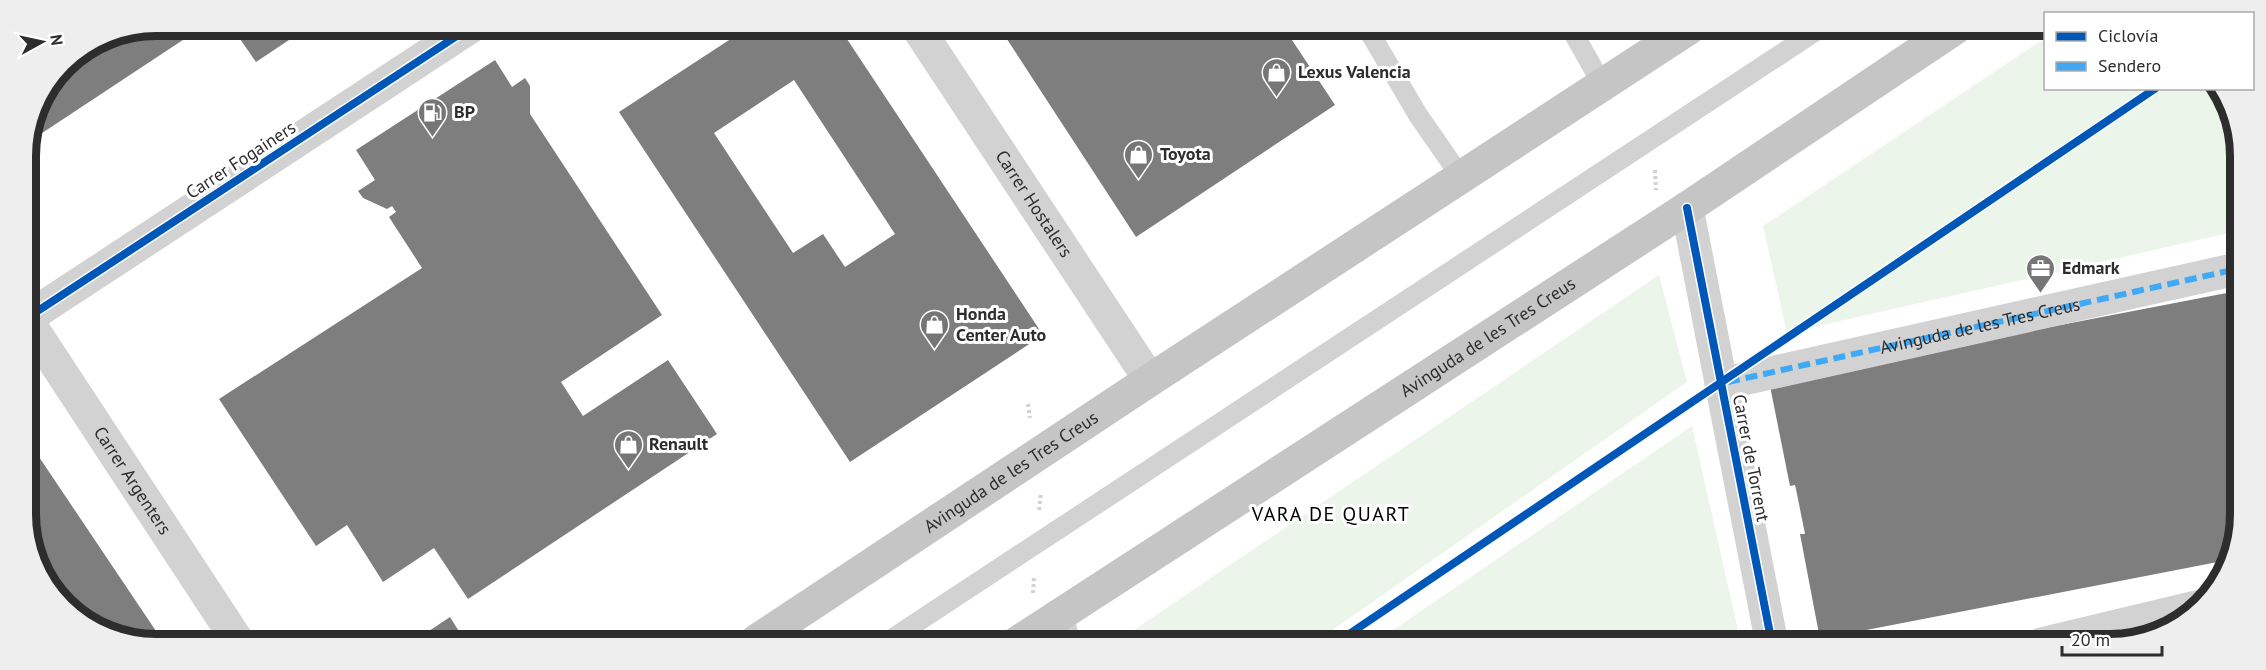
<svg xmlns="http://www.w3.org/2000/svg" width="2266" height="670" viewBox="0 0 2266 670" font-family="'PT Sans',sans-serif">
	<rect width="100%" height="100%" fill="#fff"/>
	<path fill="#ecf5ea" d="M2045 38 2046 88 2216 89 2238 131V231L1787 333 1763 226Z
		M1659 275 1687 382 1314 643 1116 642Z
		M1692 426 1741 643H1374Z"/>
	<path fill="#7e7e7e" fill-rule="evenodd" d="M156 26H195L198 30 27 143 36 105 64 63 106 35Z
		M231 26H310L256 62Z
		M749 27H839L1043 335 850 462 619 112ZM794 80 895 234 845 267 823 234 793 253 714 133Z
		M999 27 1284 28 1335 105 1136 237Z
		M495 60 512 87 525 78 530 86V114L662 315 561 382 583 416 668 360 717 434 468 599 434 548 383 582 347 525 316 546 219 399 422 268 389 217 396 212 392 206 387 209 363 198 358 191 375 180 356 150Z
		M2237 291 2236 548 2228 560 1825 638 1824 633 1819 634 1800 534H1805L1796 489 1795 485 1790 486 1770 386 1775 380Z
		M35 451 162 640H122L58 600 28 539 27 456Z
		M450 617 465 641H414Z"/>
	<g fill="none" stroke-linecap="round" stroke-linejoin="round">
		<path stroke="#d2d2d2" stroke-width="4" stroke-dasharray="3 3" stroke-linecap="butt" d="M1655 170 1656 190
			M1028 404 1030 418
			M1039 510 1041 493
			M1033 593 1034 577"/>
		<path stroke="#d2d2d2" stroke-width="20" d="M1367 28 1418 115 1461 177
			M1571 29 1602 84
			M887 642 1819 29"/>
		<g stroke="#d2d2d2" stroke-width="33">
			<path id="s1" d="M917 27 1150 380"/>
			<path d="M1687 208 1772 644"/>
			<path d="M27 318 472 26"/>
			<path id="s2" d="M27 320 237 640"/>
			<path d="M1721 384 2237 269"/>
			<path d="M1058 616 1063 642"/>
			<path d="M2041 644 2200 606"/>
		</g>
		<g stroke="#c5c5c5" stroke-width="33">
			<path id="s3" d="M756 641 1150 380 1688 29"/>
			<path id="s4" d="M1018 642 1687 208 1954 29"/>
		</g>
		<path stroke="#3fa9f5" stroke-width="6" stroke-dasharray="12 6" stroke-linecap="butt" id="s5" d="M1728 382 2237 269"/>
		<defs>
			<path id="cycleway" d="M1687 208 1772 644
				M27 318 472 26
				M1336 643 2156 88"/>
		</defs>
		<use href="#cycleway" stroke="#fff" stroke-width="11"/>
		<use href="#cycleway" stroke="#0057b8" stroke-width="8"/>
	</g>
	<defs>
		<symbol id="shop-pin" viewBox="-11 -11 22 30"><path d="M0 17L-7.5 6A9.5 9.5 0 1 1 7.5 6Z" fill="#767676" stroke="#fff"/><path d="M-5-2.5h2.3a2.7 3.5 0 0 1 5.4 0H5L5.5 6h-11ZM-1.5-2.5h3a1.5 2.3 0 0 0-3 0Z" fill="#fff"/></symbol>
		<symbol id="fuel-pin" viewBox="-11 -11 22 30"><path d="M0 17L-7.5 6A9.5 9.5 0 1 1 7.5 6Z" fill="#767676" stroke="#fff"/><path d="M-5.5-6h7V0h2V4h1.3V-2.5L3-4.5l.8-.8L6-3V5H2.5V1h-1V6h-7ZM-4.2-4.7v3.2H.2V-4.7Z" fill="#fff"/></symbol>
		<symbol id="office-pin" viewBox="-11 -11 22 30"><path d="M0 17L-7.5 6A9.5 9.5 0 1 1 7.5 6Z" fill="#767676" stroke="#fff"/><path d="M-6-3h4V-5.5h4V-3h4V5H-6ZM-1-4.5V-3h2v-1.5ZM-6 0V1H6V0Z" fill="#fff"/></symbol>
	</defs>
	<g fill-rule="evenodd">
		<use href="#shop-pin" x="1260" y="56" width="33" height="45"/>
		<use href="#fuel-pin" x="416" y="96" width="33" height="45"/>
		<use href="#shop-pin" x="1122" y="138" width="33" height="45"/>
		<use href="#office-pin" x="2024" y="252" width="33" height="45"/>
		<use href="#shop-pin" x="918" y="308" width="33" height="45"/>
		<use href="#shop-pin" x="612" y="428" width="33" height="45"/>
	</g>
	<g text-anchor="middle" stroke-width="6" stroke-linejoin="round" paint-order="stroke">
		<g font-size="18" font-weight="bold" fill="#2d2d2d" stroke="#fff" text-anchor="start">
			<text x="1298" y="78">Lexus Valencia</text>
			<text x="454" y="118">BP</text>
			<text x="1160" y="160">Toyota</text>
			<text x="2062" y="274">Edmark</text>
			<text x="956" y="320">Honda<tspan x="956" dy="21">Center Auto</tspan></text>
			<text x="649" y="450">Renault</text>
		</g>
		<g font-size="18" fill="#2d2d2d" stroke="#fff">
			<text transform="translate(241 160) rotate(-33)" y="6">Carrer Fogainers</text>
			<text dy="6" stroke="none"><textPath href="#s1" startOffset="212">Carrer Hostalers</textPath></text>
			<text dy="6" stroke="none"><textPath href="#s5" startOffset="258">Avinguda de les Tres Creus</textPath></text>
			<text dy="6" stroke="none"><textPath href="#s4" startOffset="560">Avinguda de les Tres Creus</textPath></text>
			<text transform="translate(1751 458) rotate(79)" y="6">Carrer de Torrent</text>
			<text dy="6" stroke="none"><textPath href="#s3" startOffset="306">Avinguda de les Tres Creus</textPath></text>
			<text dy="6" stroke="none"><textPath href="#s2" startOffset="192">Carrer Argenters</textPath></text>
		</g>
		<g font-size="20" letter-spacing="1.5" fill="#000" stroke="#fff">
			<text x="1331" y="521">VARA DE QUART</text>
		</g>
	</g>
	<path d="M0 0H2266V670H0ZM156 36H2110A120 120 0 0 1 2230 156V514A120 120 0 0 1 2110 634H156A120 120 0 0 1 36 514V156A120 120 0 0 1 156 36Z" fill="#eee" fill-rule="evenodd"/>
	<path fill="none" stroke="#2d2d2d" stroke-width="8" d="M156 36H2110A120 120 0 0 1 2230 156V514A120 120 0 0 1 2110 634H156A120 120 0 0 1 36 514V156A120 120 0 0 1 156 36Z"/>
	<rect x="2044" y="12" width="210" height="78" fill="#ffffff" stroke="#ababab" stroke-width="1.5"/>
	<rect x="2056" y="32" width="30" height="9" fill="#0057b8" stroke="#ababab" stroke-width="1.5"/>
	<text x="2098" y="42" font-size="18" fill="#2d2d2d">Ciclovía</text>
	<rect x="2056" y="62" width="30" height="9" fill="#3fa9f5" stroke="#ababab" stroke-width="1.5"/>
	<text x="2098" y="72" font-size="18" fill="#2d2d2d">Sendero</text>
	<g transform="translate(42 42) rotate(82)" stroke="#ffffff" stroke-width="4.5" paint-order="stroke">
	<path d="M0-4.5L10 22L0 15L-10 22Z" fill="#2d2d2d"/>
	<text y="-9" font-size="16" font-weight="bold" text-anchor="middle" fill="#2d2d2d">N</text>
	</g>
	<path d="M2062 646v9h100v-9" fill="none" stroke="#2d2d2d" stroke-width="3"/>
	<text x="2071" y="646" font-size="18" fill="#2d2d2d" stroke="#ffffff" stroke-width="4.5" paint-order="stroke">20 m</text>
</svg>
